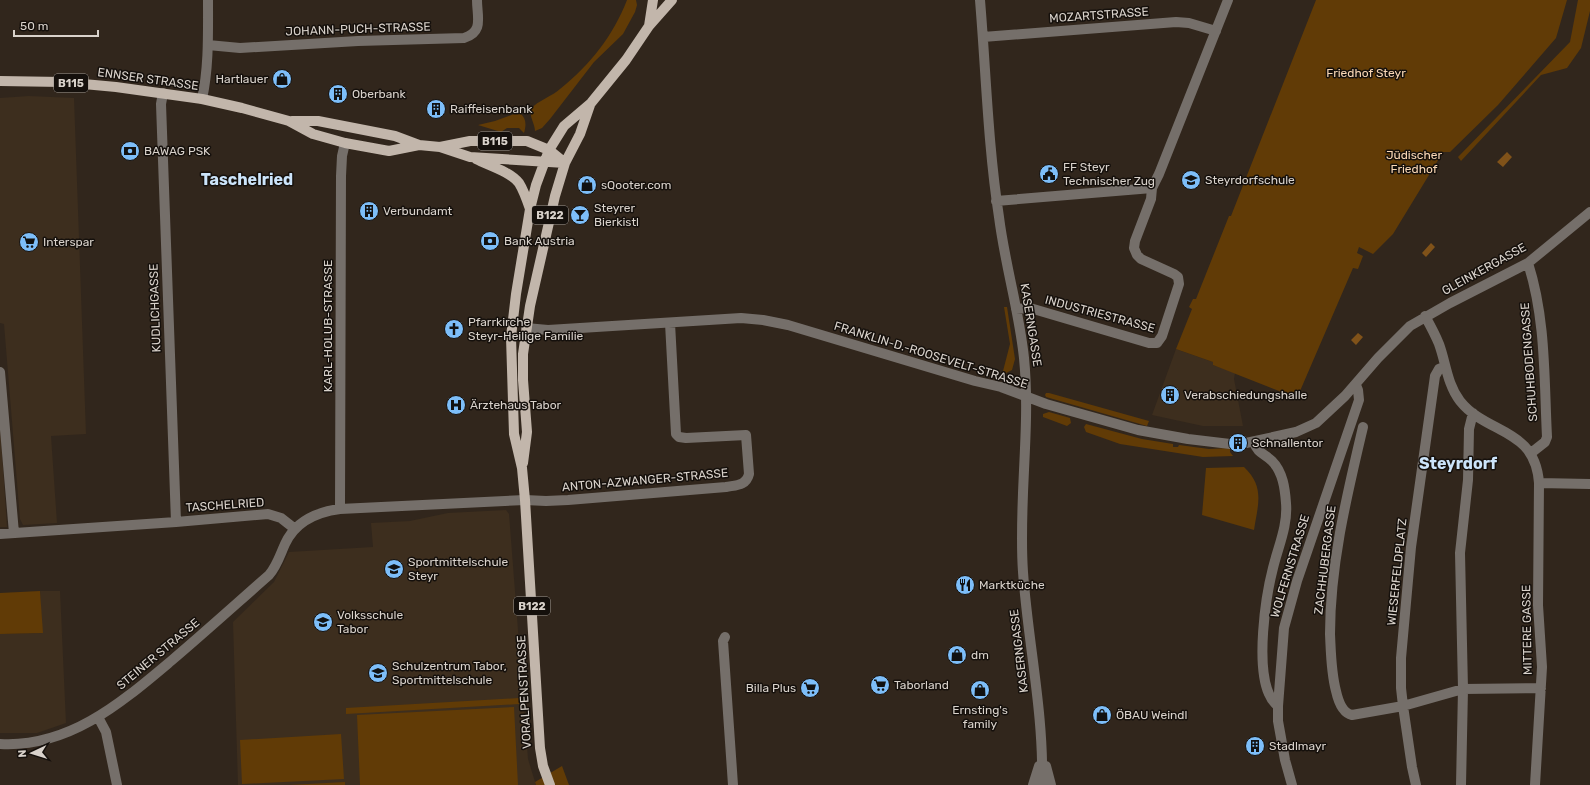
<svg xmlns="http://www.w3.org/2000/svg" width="1590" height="785" viewBox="0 0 1590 785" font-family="Rubik,sans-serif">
	<rect width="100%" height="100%" fill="#31261c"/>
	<path fill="#3d2e1e" d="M29 96 74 98 86 434 51 436 57 523 23 525 20 519 4 324 0 323V98Z
		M1176 349 1213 362V365L1235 373 1234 379 1243 426H1203L1152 415Z
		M0 424 7 527H0Z
		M506 510 509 514 528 759 536 785H238L233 622 274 582 289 552 373 547 371 523 410 521 448 513Z
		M40 591H60L66 723 37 733H0V634L42 633Z"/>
	<path fill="#613b06" d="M627 0H636L637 5 635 12 623 34 594 62 550 119 542 128 535 131C535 123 528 116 532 108 536 102 554 95 560 89 590 65 613 36 627 0Z
		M1316 0H1567L1556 38 1498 105 1450 152H1443L1393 234 1373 254 1359 247 1357 253 1363 256 1358 269 1353 268 1297 398 1213 365V362L1176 349 1192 309 1189 307 1193 299H1196L1229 216H1231Z
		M1578 0H1590V11L1581 48 1567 68 1541 75 1461 161 1458 157 1570 42Z
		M517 113H520C527 119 526 126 524 133L519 128H507L501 132 478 125 495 121Z
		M1004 307H1007L1015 359 1012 370 1002 375 1010 344Z
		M1046 393H1049L1149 421 1147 426 1046 397 1045 395Z
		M1049 412 1070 418 1071 423 1067 426 1043 417V414Z
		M1086 424 1142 439 1173 444V447H1178L1179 445 1209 449 1230 448V452L1233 456 1203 457 1120 444 1086 432 1084 427Z
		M1244 467C1265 487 1258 504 1254 530L1202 515 1206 468Z
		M40 591 43 633 0 634V593Z
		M519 698V704L346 714V708Z
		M514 707 518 785H360L357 715Z
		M341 734 344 779 242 784 240 740Z
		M562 766 569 785H536L535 782Z
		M345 782V785H289Z"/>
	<path fill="#805219" d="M1507 152 1512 157 1503 167 1497 162Z
		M1431 243 1435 247 1426 257 1422 253Z
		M1358 333 1363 337 1356 345 1351 340Z"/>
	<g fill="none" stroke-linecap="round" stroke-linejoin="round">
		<path stroke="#4a4036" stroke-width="10" stroke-dasharray="10 5" stroke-linecap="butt" d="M1230 444 1246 443"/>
		<path stroke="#756f6a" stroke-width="10" d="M980 0C986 72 988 146 999 217 1005 265 1019 310 1024 358 1031 429 1018 501 1023 572 1028 643 1044 713 1042 785
			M983 37 1176 22 1189 23 1216 31
			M208 45 240 48 358 41 464 38C484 32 477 17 477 0
			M163 93 161 104 176 522
			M202 99C209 67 208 33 208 0
			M996 201 1152 188
			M1528 263C1546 319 1544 378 1547 437L1545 442 1531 453
			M1016 309 1030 308 1149 343H1157L1162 336 1179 284 1178 277 1174 274 1141 259 1137 255 1134 248 1135 241 1151 199 1152 188 1159 174 1228 0
			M1425 316C1430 325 1435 334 1439 344 1446 363 1447 384 1460 401 1487 435 1535 427 1539 483L1538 605 1542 667 1535 785
			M526 328 548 330 741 318 763 320 788 325 975 381 1001 387 1046 404 1138 430 1188 439 1230 444
			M0 372 14 533
			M1363 427C1347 495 1330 564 1330 634 1331 654 1331 672 1336 691 1338 700 1342 713 1352 715L1403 706 1463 689 1541 688
			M1254 442C1257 453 1265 454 1272 461 1283 472 1285 489 1286 503 1288 526 1278 547 1273 568 1265 599 1256 665 1269 694 1271 699 1274 703 1278 706
			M1246 443 1296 432 1316 423 1345 396 1378 358 1410 326 1450 303 1528 263 1590 212
			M1539 483 1590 484
			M340 509 341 176 342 156 345 143
			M0 534 176 522 268 514 281 518 295 529
			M725 637 723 641 733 785
			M98 717 106 732 117 785
			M0 744C69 748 121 703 171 661 204 633 236 604 269 575 277 566 280 555 285 544 295 522 317 512 340 509L525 500 546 501 568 500 726 487C736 485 746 486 749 474L746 435 686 438 679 437 676 434 670 323
			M1046 766 1051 785
			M1033 785 1039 766
			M1292 785 1285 760 1278 721V706L1284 628 1297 581 1359 400 1358 390 1356 385
			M1416 785 1412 767 1403 706 1401 688V658L1411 547 1435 376 1439 369 1444 367
			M1461 785 1463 689 1460 553 1468 480 1469 429 1473 413"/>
		<path stroke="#c2b6ab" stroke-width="10" d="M649 26 653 0
			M0 81 62 82 116 87 202 99 242 108 289 121 313 134 345 143 389 151 419 145 440 147 470 157 565 163
			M292 121H318L395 136 419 145
			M440 147 470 141H527L549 150 565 163
			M476 159C490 166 509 171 519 183 524 191 527 200 530 209
			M523 463 527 432 523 380V354L530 306 555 196 565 163 580 134 590 105
			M550 785 543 766 540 748 525 500 522 468 514 434 511 337 516 294 530 209 536 185 549 150 564 126 591 103 626 60 649 26 672 0"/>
	</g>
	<defs>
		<symbol id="shop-disc" viewBox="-11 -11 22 22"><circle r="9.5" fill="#7dbef9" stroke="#15100c"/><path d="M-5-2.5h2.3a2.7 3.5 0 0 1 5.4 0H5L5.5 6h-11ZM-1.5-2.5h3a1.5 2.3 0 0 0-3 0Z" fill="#111"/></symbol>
		<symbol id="building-disc" viewBox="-11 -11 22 22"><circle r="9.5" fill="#7dbef9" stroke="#15100c"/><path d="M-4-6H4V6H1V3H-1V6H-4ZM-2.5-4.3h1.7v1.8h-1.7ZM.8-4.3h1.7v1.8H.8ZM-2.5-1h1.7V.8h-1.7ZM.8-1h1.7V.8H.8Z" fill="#111"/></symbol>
		<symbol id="bank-disc" viewBox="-11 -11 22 22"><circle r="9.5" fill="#7dbef9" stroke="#15100c"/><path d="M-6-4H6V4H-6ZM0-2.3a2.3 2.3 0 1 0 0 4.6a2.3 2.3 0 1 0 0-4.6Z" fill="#111"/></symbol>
		<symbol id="civic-disc" viewBox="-11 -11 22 22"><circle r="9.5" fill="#7dbef9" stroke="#15100c"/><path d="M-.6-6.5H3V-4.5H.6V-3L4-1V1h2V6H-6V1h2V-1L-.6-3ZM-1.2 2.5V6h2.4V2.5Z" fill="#111"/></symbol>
		<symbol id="school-disc" viewBox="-11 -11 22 22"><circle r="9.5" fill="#7dbef9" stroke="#15100c"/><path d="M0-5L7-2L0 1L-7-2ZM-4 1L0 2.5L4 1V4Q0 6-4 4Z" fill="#111"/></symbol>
		<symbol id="bar-disc" viewBox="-11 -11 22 22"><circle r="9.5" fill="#7dbef9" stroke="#15100c"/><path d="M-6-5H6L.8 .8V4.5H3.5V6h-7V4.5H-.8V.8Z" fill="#111"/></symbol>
		<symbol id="supermarket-disc" viewBox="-11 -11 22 22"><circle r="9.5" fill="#7dbef9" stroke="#15100c"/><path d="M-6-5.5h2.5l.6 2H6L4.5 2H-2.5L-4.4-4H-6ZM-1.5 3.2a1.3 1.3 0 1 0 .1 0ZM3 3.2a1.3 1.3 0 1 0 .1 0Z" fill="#111"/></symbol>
		<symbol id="church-disc" viewBox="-11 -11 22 22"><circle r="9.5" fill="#7dbef9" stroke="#15100c"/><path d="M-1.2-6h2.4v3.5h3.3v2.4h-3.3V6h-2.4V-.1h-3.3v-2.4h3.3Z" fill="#111"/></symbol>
		<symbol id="hospital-disc" viewBox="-11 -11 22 22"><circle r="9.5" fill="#7dbef9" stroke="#15100c"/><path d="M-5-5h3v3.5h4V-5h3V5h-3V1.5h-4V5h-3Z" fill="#111"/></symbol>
		<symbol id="restaurant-disc" viewBox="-11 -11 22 22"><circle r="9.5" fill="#7dbef9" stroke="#15100c"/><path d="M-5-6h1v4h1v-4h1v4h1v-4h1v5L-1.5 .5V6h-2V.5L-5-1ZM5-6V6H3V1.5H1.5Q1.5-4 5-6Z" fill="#111"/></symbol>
	</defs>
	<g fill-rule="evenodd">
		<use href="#shop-disc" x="271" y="68" width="22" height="22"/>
		<use href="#building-disc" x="327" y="83" width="22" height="22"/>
		<use href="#building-disc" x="425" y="98" width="22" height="22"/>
		<use href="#bank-disc" x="119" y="140" width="22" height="22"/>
		<use href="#civic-disc" x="1038" y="163" width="22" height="22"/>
		<use href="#school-disc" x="1180" y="169" width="22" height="22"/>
		<use href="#shop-disc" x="576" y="174" width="22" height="22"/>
		<use href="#building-disc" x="358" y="200" width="22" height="22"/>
		<use href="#bar-disc" x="569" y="204" width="22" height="22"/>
		<use href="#bank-disc" x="479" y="230" width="22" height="22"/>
		<use href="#supermarket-disc" x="18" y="231" width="22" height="22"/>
		<use href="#church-disc" x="443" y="318" width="22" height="22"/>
		<use href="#building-disc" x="1159" y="384" width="22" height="22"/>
		<use href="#hospital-disc" x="445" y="394" width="22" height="22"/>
		<use href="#building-disc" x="1227" y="432" width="22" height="22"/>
		<use href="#school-disc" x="383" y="558" width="22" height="22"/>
		<use href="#restaurant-disc" x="954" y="574" width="22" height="22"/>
		<use href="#school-disc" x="312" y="611" width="22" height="22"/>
		<use href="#shop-disc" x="946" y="644" width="22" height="22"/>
		<use href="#school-disc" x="367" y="662" width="22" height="22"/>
		<use href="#supermarket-disc" x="869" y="674" width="22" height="22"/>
		<use href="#supermarket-disc" x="799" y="677" width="22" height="22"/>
		<use href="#shop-disc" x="969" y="679" width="22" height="22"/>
		<use href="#shop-disc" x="1091" y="704" width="22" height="22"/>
		<use href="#building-disc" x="1244" y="735" width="22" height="22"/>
	</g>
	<g text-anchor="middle" stroke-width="3" stroke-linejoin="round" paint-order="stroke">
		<g fill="#15100c" stroke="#9e9892" stroke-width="1">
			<rect x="54" y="74" width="34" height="18" rx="3"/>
			<rect x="478" y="132" width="34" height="18" rx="3"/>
			<rect x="532" y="206" width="36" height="18" rx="3"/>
			<rect x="514" y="597" width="36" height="18" rx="3"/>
		</g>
		<g font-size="11" font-weight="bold" fill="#d9d2cb">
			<text x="71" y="87">B115</text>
			<text x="495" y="145">B115</text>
			<text x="550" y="219">B122</text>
			<text x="532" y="610">B122</text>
		</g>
		<g font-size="12" fill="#d9d2cb" stroke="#15100c">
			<text transform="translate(1099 15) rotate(-4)" y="4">MOZARTSTRASSE</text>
			<text transform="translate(358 29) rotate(-2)" y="4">JOHANN-PUCH-STRASSE</text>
			<text transform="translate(148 79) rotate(8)" y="4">ENNSER STRASSE</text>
			<text transform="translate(1484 269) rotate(-29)" y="4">GLEINKERGASSE</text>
			<text transform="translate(155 308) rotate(-92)" y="4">KUDLICHGASSE</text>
			<text transform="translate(1100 314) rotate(15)" y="4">INDUSTRIESTRASSE</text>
			<text transform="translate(1031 325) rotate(81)" y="4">KASERNGASSE</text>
			<text transform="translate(328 326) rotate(-90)" y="4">KARL-HOLUB-STRASSE</text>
			<text transform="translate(931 355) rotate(17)" y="4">FRANKLIN-D.-ROOSEVELT-STRASSE</text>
			<text transform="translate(1529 362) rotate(-94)" y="4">SCHUHBODENGASSE</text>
			<text transform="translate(645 480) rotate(-5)" y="4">ANTON-AZWANGER-STRASSE</text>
			<text transform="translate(225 505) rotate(-4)" y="4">TASCHELRIED</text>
			<text transform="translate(1325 560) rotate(-83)" y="4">ZACHHUBERGASSE</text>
			<text transform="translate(1290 566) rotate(-73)" y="4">WOLFERNSTRASSE</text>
			<text transform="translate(1397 572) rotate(-84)" y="4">WIESERFELDPLATZ</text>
			<text transform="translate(1527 630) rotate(-91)" y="4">MITTERE GASSE</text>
			<text transform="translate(1019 651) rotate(-97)" y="4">KASERNGASSE</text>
			<text transform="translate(158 654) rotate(-40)" y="4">STEINER STRASSE</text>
			<text transform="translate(524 692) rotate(-93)" y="4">VORALPENSTRASSE</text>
		</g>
		<g font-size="12" fill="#fad8b6" stroke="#15100c">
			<text x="1366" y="77">Friedhof Steyr</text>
			<text x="1414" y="159">Jüdischer<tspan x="1414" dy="14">Friedhof</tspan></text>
		</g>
		<g font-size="12" fill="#d9d2cb" stroke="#15100c" text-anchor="start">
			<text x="268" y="83" text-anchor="end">Hartlauer</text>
			<text x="352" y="98">Oberbank</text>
			<text x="450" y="113">Raiffeisenbank</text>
			<text x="144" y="155">BAWAG PSK</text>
			<text x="1063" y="171">FF Steyr<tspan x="1063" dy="14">Technischer Zug</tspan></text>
			<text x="1205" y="184">Steyrdorfschule</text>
			<text x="601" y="189">sQooter.com</text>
			<text x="594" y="212">Steyrer<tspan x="594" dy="14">Bierkistl</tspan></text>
			<text x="383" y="215">Verbundamt</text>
			<text x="504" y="245">Bank Austria</text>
			<text x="43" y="246">Interspar</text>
			<text x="468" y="326">Pfarrkirche<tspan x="468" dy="14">Steyr-Heilige Familie</tspan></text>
			<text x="1184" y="399">Verabschiedungshalle</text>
			<text x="470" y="409">Ärztehaus Tabor</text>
			<text x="1252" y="447">Schnallentor</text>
			<text x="408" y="566">Sportmittelschule<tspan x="408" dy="14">Steyr</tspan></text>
			<text x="979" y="589">Marktküche</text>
			<text x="337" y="619">Volksschule<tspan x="337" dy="14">Tabor</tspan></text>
			<text x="971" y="659">dm</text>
			<text x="392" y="670">Schulzentrum Tabor,<tspan x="392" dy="14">Sportmittelschule</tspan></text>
			<text x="894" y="689">Taborland</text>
			<text x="796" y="692" text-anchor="end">Billa Plus</text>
			<text x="980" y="714" text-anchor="middle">Ernsting's<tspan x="980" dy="14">family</tspan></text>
			<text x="1116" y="719">ÖBAU Weindl</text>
			<text x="1269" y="750">Stadlmayr</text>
		</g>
		<g font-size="16" font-weight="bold" fill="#cce4fa" stroke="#15100c">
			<text x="247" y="185">Taschelried</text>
			<text x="1458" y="469">Steyrdorf</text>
		</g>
	</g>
	<g transform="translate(32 753) rotate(266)" stroke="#15100c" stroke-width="3" paint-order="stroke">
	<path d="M0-3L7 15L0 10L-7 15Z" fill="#d9d2cb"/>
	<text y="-6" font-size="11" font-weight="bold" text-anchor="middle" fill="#d9d2cb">N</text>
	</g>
	<path d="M14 30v6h84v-6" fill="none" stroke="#d9d2cb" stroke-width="2"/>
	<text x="20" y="30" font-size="12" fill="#d9d2cb" stroke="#15100c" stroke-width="3" paint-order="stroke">50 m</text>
</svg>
